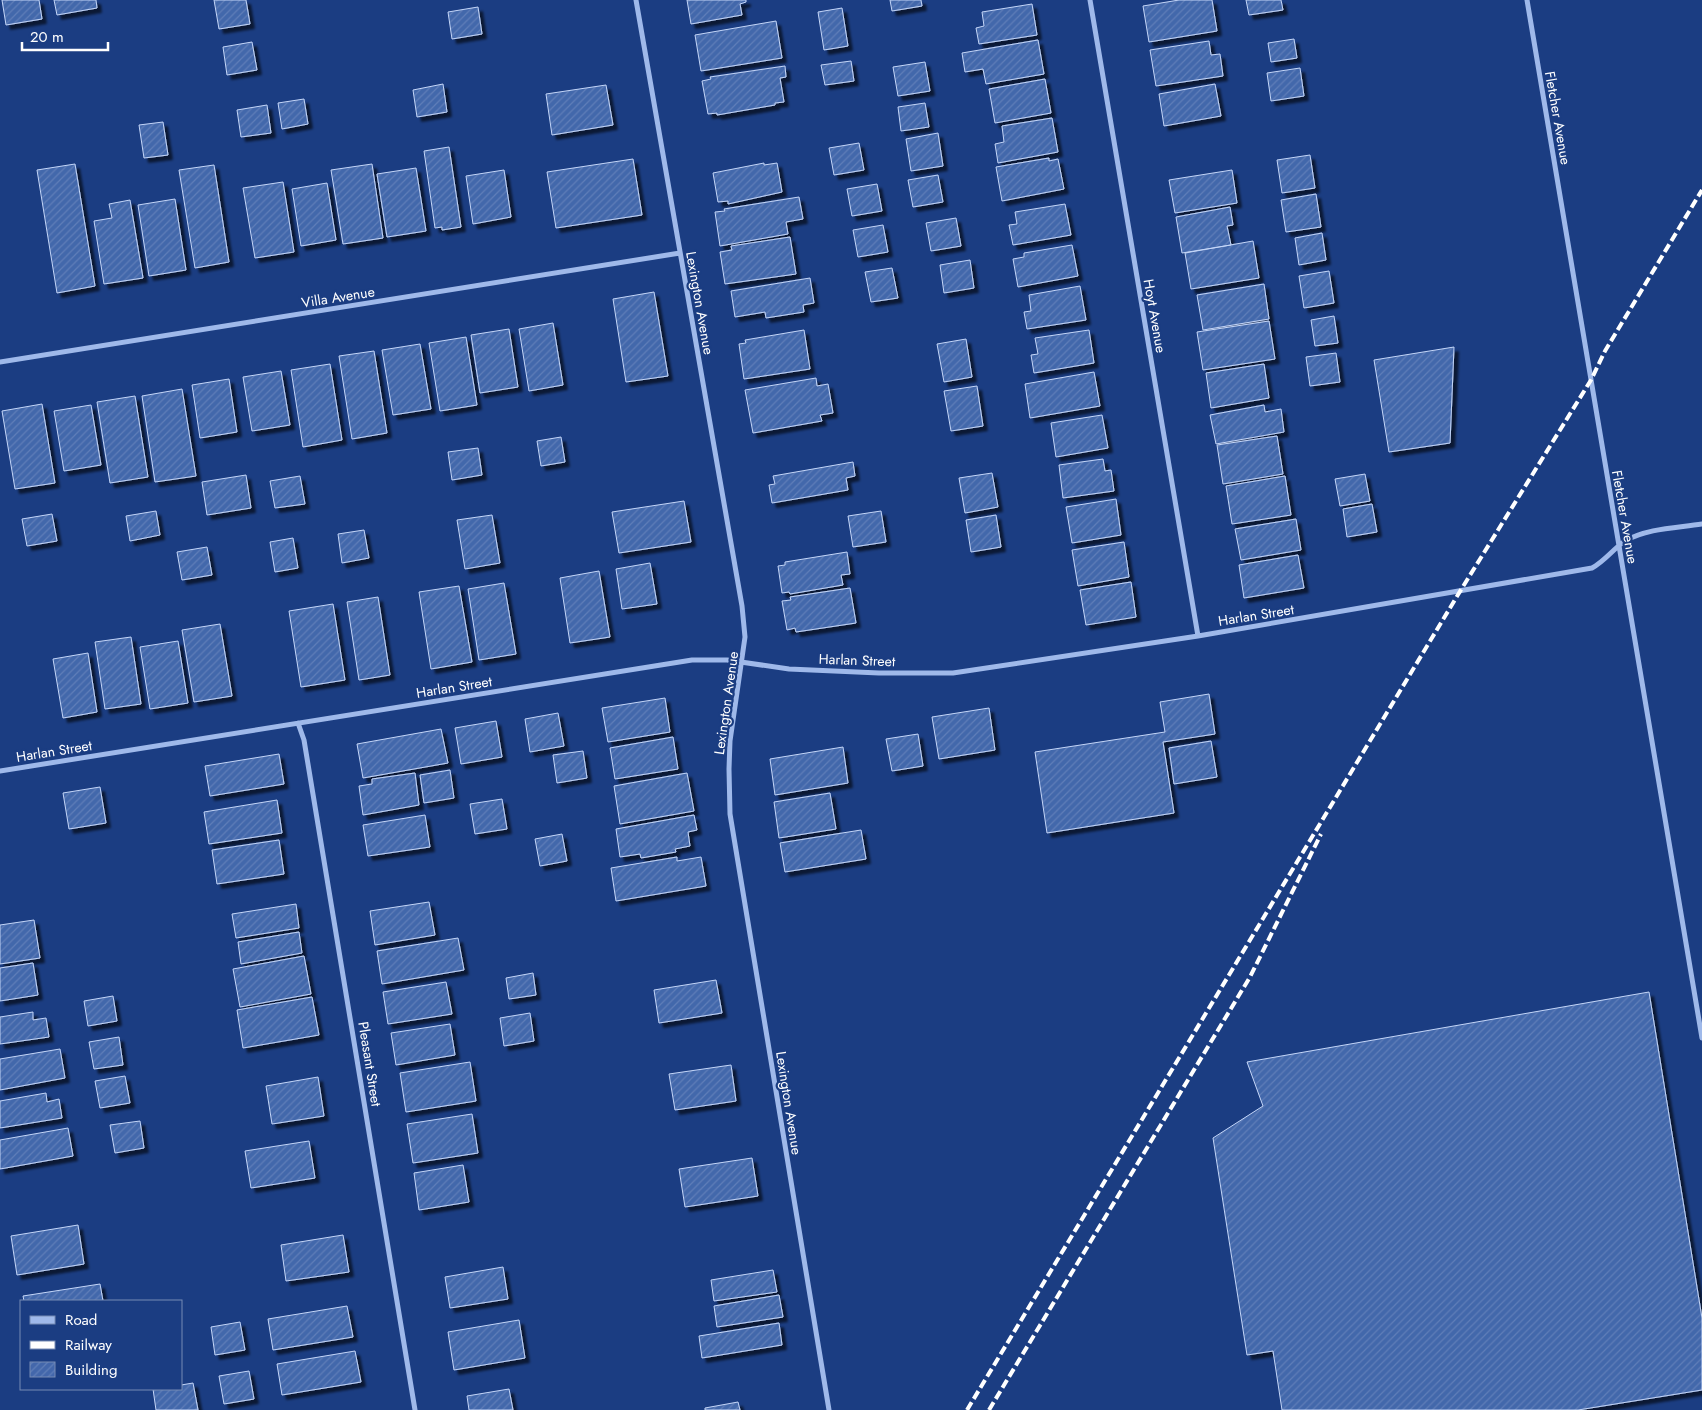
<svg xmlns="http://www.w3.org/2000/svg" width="1702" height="1410" viewBox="0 0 1702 1410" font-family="Jost,sans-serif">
	<defs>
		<pattern id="building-hatch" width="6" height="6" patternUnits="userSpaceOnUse" patternTransform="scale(1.25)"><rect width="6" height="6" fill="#4367ab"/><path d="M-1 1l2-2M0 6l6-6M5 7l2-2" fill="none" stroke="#5f7eb8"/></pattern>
		<filter id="shadow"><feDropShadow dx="4.5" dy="4.5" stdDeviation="1" flood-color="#0009"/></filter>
	</defs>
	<rect width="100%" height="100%" fill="#1b3d82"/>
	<path fill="url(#building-hatch)" stroke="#c4d6f8" filter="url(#shadow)" d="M2 0H39L42 19 6 25Z
		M54 0H96L97 8 57 15Z
		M214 0H246L250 24 219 29Z
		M687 0H746V2L740 4 742 15 691 24Z
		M890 0H921L922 6 892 11Z
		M1179 0H1212L1217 31 1149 42 1143 6Z
		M1246 0H1281L1283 10 1249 15Z
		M1032 4 1037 35 979 44 976 28 984 26 982 12Z
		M478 7 482 34 452 39 448 12Z
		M842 8 848 46 824 50 818 12Z
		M776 21 782 58 701 71 695 35Z
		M1294 39 1297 58 1271 62 1268 43Z
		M1038 40 1044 74 986 84 983 69 965 72 962 53Z
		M1209 41 1211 55 1220 54 1223 76 1156 86 1150 50Z
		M252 42 257 70 227 75 223 47Z
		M851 61 854 81 825 85 821 65Z
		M925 62 930 91 898 96 893 67Z
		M785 66 786 77 780 78 784 102 775 103V105L717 115V113L708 114 702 81 711 79 710 77Z
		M1300 68 1304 96 1271 101 1267 73Z
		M1045 79 1051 113 995 123 989 89Z
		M443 84 447 112 417 117 413 90Z
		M1215 84 1221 116 1164 126 1159 94Z
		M606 85 613 125 552 135 546 94Z
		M304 99 308 124 282 129 278 103Z
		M925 103 929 127 901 131 898 107Z
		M267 105 271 133 241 137 237 110Z
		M1052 118 1058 152 998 163 995 144 1004 142 1002 126Z
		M163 122 168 155 144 158 139 125Z
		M938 133 943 166 911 171 906 139Z
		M859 143 864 170 834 175 829 148Z
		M449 147 461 227 442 230V227L435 228 424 151Z
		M1310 155 1315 188 1282 193 1277 160Z
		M1049 158V161L1058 159 1064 189 1002 201 996 167Z
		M633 159 642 215 556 228 547 172Z
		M764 163V165L777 163 782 192 728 204V201L718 202 713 173Z
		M75 164 95 286 57 293 37 170Z
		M372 164 383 238 343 244 331 170Z
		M214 165 229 262 195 268 179 170Z
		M416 168 426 231 387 237 377 174Z
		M504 170 511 217 473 224 466 176Z
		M1232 170 1237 203 1175 213 1169 180Z
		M938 175 943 202 913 207 908 180Z
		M283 182 294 252 255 258 243 188Z
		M327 183 336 240 301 246 292 189Z
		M877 184 882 211 852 216 847 189Z
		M1316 194 1321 227 1286 232 1281 200Z
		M799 197 803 219 786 222 788 234 720 246 715 212 725 211 724 209Z
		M175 199 186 270 149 276 138 205Z
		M130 200 143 278 104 284 94 221 112 218 109 204Z
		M1065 204 1071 235 1013 245 1009 225 1017 224 1015 212Z
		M1230 207 1233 225 1227 226 1231 245 1182 253 1176 217Z
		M956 218 961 246 931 251 926 223Z
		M883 225 888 252 858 257 853 230Z
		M1322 233 1326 260 1299 265 1295 238Z
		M790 237 796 274 725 284 720 252 732 250 731 246Z
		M1253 241 1259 278 1191 289 1185 253Z
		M1072 245 1078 276 1018 287 1013 259 1024 257V253Z
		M970 260 974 288 944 293 940 265Z
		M892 268 898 298 871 302 865 272Z
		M1329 271 1334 303 1304 308 1299 276Z
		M810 278 814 303 803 305 804 312 766 318 765 312 735 317 731 291Z
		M1264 284 1269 319 1203 330 1197 295Z
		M1080 286 1086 320 1027 329 1024 312 1031 311 1029 295Z
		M654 292 668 376 626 382 613 299Z
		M1334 316 1338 343 1315 346 1311 320Z
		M1269 321 1275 359 1203 370 1197 332Z
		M553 323 563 385 529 391 519 329Z
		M509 329 518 387 480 393 471 335Z
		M804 330 810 369 744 379 739 344 746 343 745 340Z
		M1089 330 1094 363 1034 373 1031 355 1038 354 1035 338Z
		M466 337 477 405 440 411 429 343Z
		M966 339 972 377 944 382 937 344Z
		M420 344 431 409 393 415 382 350Z
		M1454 347 1450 443 1389 452 1374 360Z
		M374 351 387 433 352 439 339 356Z
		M1336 353 1340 382 1310 386 1306 357Z
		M330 364 342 440 303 447 291 370Z
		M1264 364 1269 398 1211 408 1206 373Z
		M281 371 290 425 252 431 243 377Z
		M1094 372 1100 406 1030 418 1025 384Z
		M816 378 817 386 828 384 833 413 820 415 822 421 753 433 745 390Z
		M229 379 237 432 200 438 192 385Z
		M977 386 983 426 951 431 944 391Z
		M182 389 196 476 155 482 142 396Z
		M135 396 148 477 110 483 97 402Z
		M42 404 55 483 15 489 2 411Z
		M91 405 101 465 64 471 54 411Z
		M1264 405 1265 412 1281 409 1284 432 1216 444 1210 415Z
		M1102 415 1108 448 1056 457 1051 423Z
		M1277 436 1283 474 1223 484 1217 445Z
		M561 437 565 462 541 466 537 441Z
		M478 448 482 475 452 480 448 452Z
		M1103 459 1105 471 1111 470 1114 491 1063 498 1059 465Z
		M853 462 855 476 846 478 848 490 772 503 769 485 775 484 773 476Z
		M992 473 998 507 965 513 959 478Z
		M1365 474 1370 501 1340 506 1335 479Z
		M246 475 251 508 207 515 202 482Z
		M300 476 305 504 275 508 270 481Z
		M1285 476 1291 515 1232 524 1226 486Z
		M1116 499 1121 535 1072 543 1066 507Z
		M684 501 691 542 619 553 612 512Z
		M1372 504 1377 532 1347 537 1343 509Z
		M156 511 160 535 130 541 126 516Z
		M881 511 886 542 853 547 848 516Z
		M52 514 57 541 27 546 22 519Z
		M492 515 500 563 465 569 457 520Z
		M996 515 1001 547 971 552 966 520Z
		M1296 519 1301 550 1241 560 1235 529Z
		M364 530 369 558 342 563 338 534Z
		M293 538 298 568 275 572 270 542Z
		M1124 542 1129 577 1078 586 1072 550Z
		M207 547 212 575 182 580 177 552Z
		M847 552 850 574 841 575 843 585 790 594 789 592 782 593 778 566 785 565V562Z
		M1298 555 1304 588 1244 598 1239 565Z
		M650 563 657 604 622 609 616 569Z
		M599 571 610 637 570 643 560 578Z
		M1131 582 1136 617 1086 625 1080 590Z
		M504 583 516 654 479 660 468 589Z
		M459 586 472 662 431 669 419 592Z
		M850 588 856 623 796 632 795 628 787 630 782 601 791 600 790 597Z
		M378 597 390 675 359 680 347 602Z
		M333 604 345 680 301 687 289 611Z
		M220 624 232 696 194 702 182 630Z
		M131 637 141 704 105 709 95 642Z
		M178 641 188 703 150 709 140 647Z
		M88 653 97 712 63 718 53 659Z
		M1209 694 1215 734 1163 742 1174 813 1047 833 1035 752 1165 732 1160 702Z
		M665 698 670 732 608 742 602 708Z
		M989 708 995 750 939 759 932 717Z
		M558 713 564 746 530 752 525 719Z
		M496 721 502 757 461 764 455 728Z
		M441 729 448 763 363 778 357 744Z
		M918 734 923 766 892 771 886 739Z
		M673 737 678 769 615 779 610 748Z
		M1211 741 1217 777 1174 784 1169 748Z
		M843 747 848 783 775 795 770 759Z
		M583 751 587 778 557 783 553 755Z
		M279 754 284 784 210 796 205 766Z
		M450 770 454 798 424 803 420 775Z
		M415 773 419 805 363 815 359 786 372 784V779Z
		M687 773 694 811 620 824 614 786Z
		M100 787 106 823 69 829 63 793Z
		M830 793 836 829 779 838 774 802Z
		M502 799 507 829 475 834 470 804Z
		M277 800 282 833 209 844 204 812Z
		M425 815 430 847 368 856 363 825Z
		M694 815 697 830 688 832 690 846 675 849 676 852 641 858 640 854 620 857 616 829Z
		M861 830 866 859 785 872 780 843Z
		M562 834 567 861 540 866 535 839Z
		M279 840 284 874 217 884 212 850Z
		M677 857V861L701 857 706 886 616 901 611 868Z
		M429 902 435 935 375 945 370 911Z
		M296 904 299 928 236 938 232 914Z
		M34 920 40 958 0 964V925Z
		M299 932 302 953 241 964 238 942Z
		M458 938 464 970 382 984 377 951Z
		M304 956 311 994 240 1007 233 969Z
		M33 963 38 995 0 1001V968Z
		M533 973 536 995 509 999 506 978Z
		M716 980 722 1013 659 1023 654 990Z
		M446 982 452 1014 388 1024 383 992Z
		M1649 992 1702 1318V1390L1578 1410H1282L1273 1351 1247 1355 1213 1138 1263 1106 1247 1062Z
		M113 996 117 1021 88 1026 84 1001Z
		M312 997 319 1035 243 1048 237 1010Z
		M33 1012V1020L46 1018 49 1037 0 1044V1017Z
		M530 1013 534 1041 504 1046 500 1018Z
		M450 1024 455 1055 396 1065 391 1033Z
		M119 1037 123 1065 94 1069 89 1042Z
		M60 1049 65 1078 0 1090V1059Z
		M470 1062 476 1101 406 1112 400 1073Z
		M731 1065 736 1101 675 1110 669 1074Z
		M125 1076 130 1103 100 1108 95 1081Z
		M318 1077 324 1116 272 1124 266 1086Z
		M46 1093 47 1102 59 1099 62 1118 0 1128V1101Z
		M472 1114 478 1153 413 1163 407 1124Z
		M140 1121 144 1148 115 1153 110 1125Z
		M68 1128 73 1156 0 1169V1140Z
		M309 1141 315 1178 251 1188 245 1151Z
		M752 1158 758 1196 685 1207 679 1169Z
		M463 1165 469 1202 419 1210 414 1173Z
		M78 1225 84 1264 17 1275 11 1236Z
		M343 1235 349 1272 286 1281 281 1245Z
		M503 1267 508 1299 450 1308 445 1277Z
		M773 1270 777 1292 714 1301 711 1280Z
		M100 1284 103 1301H24L23 1296Z
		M779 1295 783 1317 717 1327 714 1306Z
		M347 1306 353 1337 273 1350 268 1319Z
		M519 1320 525 1358 454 1370 448 1332Z
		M240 1322 245 1350 215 1355 211 1327Z
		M779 1323 782 1345 702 1358 699 1336Z
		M355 1351 361 1382 282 1395 277 1364Z
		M249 1371 254 1399 224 1404 219 1376Z
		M193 1383 198 1410H156L153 1389H181V1385Z
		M509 1389 513 1410H469L467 1396Z
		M738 1402 740 1410H705V1408Z"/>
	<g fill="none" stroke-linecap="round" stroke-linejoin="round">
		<path stroke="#9fb9ea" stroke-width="5" d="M636 0 742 606 745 637 730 741 729 769 730 814 829 1410
			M1090 0 1198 636
			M1527 0 1702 1038
			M0 362 680 253
			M298 723 304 740 415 1410
			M0 771 692 660H727L789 669 879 673H953L1198 636 1592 568C1605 561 1613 549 1625 541 1648 528 1677 528 1702 524"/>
		<path stroke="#fff" stroke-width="4" stroke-dasharray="9 4" stroke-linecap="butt" d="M967 1410 1459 593 1591 380 1605 351 1702 190
			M989 1410 1250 977 1321 834"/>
	</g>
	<g text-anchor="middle" stroke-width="4.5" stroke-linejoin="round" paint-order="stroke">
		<g font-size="14" fill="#fff" stroke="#1b3d82">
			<text transform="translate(1558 118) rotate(80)" y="5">Fletcher Avenue</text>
			<text transform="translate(338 297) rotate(-9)" y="5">Villa Avenue</text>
			<text transform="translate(700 303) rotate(80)" y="5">Lexington Avenue</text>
			<text transform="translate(1155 316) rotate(80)" y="5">Hoyt Avenue</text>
			<text transform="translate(1625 517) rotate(80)" y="5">Fletcher Avenue</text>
			<text transform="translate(1256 615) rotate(-9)" y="5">Harlan Street</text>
			<text transform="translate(857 660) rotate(2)" y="5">Harlan Street</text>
			<text transform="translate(454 687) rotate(-9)" y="5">Harlan Street</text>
			<text transform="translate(726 703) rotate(-82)" y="5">Lexington Avenue</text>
			<text transform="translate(54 751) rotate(-9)" y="5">Harlan Street</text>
			<text transform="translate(370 1064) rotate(81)" y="5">Pleasant Street</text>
			<text transform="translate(789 1103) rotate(81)" y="5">Lexington Avenue</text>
		</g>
	</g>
	<rect x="20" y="1300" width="162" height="90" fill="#1b3d82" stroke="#768bb4"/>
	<rect x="30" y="1316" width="25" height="8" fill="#9fb9ea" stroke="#768bb4"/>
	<text x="65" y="1325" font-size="15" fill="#ffffff">Road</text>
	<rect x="30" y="1341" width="25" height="8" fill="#ffffff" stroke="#768bb4"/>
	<text x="65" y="1350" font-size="15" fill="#ffffff">Railway</text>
	<rect x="30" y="1362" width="25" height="15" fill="url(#building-hatch)" stroke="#768bb4"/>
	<text x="65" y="1375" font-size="15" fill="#ffffff">Building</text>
	<path d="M22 42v8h86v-8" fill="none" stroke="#ffffff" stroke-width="2.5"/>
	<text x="30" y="42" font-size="15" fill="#ffffff" stroke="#1b3d82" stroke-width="4" paint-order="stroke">20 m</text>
</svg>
